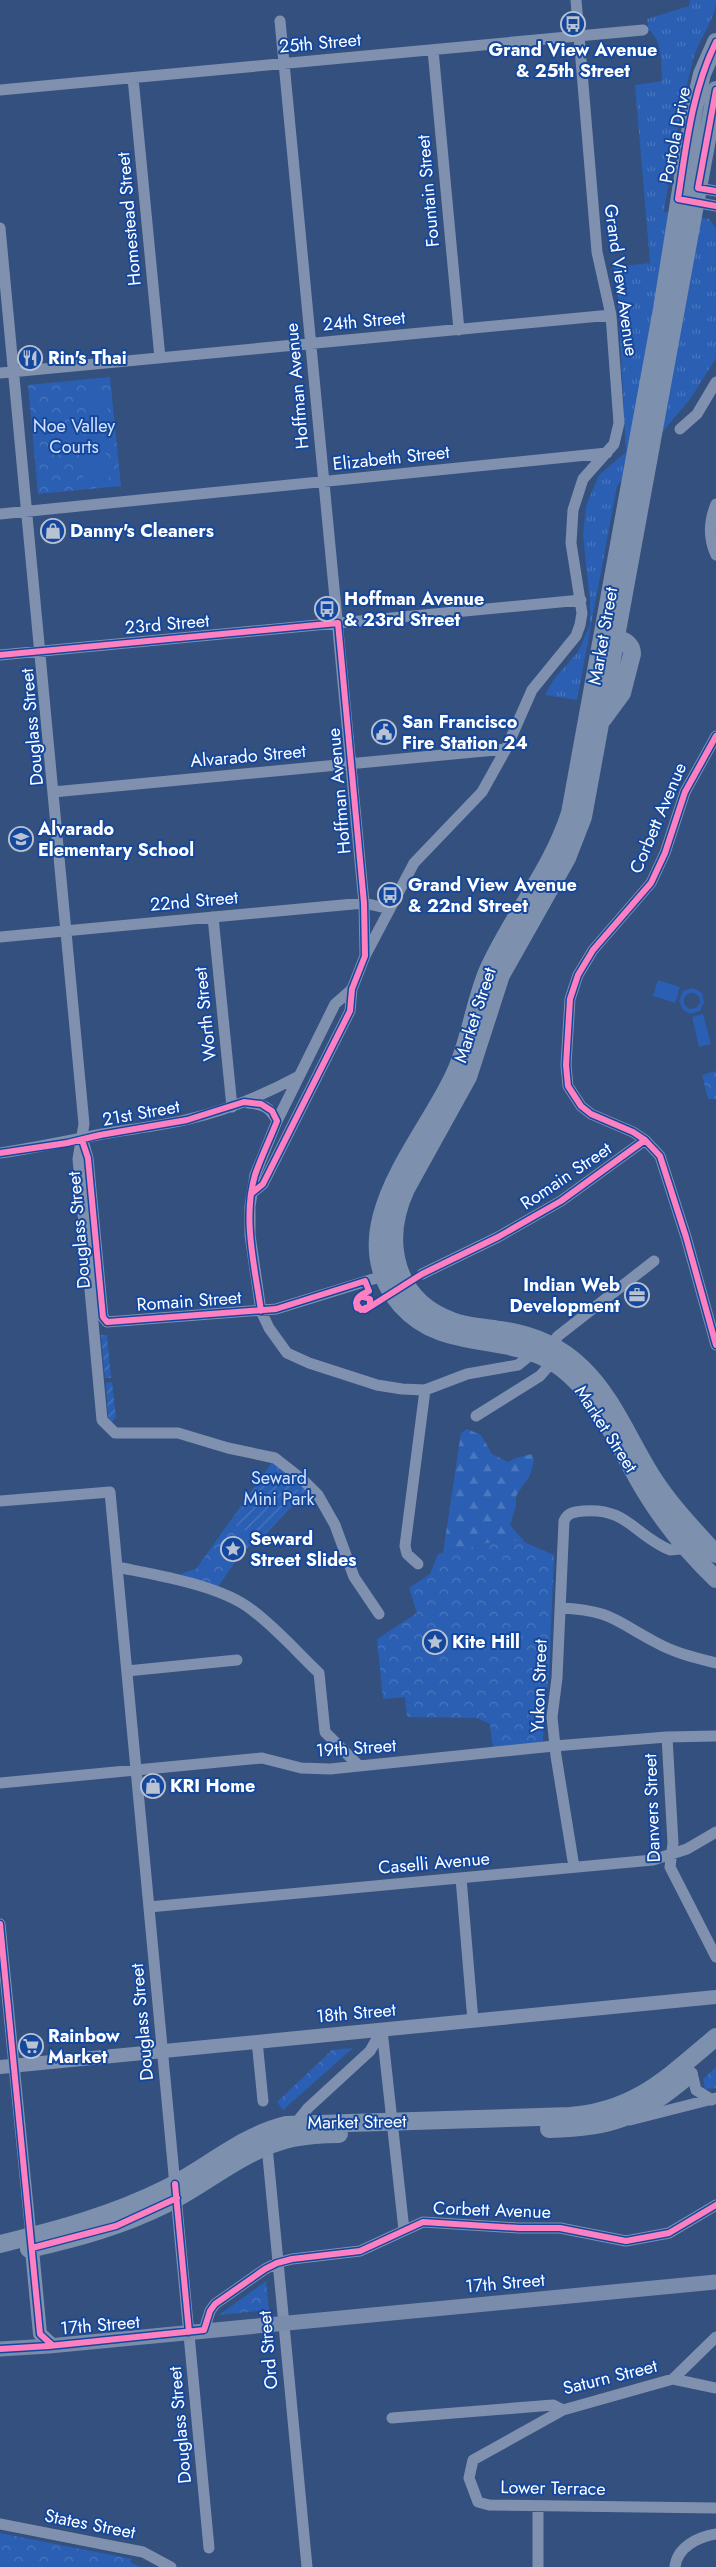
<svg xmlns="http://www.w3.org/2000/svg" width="716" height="2567" viewBox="0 0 716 2567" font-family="Jost,sans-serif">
	<defs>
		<pattern id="grass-tufts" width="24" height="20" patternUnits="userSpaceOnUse" patternTransform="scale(1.25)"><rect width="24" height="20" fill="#2a5fb3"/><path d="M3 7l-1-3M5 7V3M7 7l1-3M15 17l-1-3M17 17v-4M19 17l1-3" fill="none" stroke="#4a77be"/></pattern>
		<pattern id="forest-firs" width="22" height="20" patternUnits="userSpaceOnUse" patternTransform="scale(1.25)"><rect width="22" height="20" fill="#2a5fb3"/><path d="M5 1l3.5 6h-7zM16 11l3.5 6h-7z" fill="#4a77be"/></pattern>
		<pattern id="park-crowns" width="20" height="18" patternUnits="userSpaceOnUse" patternTransform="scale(1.25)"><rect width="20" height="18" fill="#2a5fb3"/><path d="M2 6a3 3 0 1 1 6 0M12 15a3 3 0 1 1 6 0" fill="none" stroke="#4a77be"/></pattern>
		<pattern id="garden-furrows" width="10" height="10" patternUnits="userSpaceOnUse" patternTransform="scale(1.25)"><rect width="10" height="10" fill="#2a5fb3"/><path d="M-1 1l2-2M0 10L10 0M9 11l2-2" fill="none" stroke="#4a77be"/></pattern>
	</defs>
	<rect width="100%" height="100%" fill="#34507e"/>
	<path fill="url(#grass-tufts)" d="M690 0H716C716 19 698 40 693 60 680 110 672 161 664 212L709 219 716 228V358L691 398 617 486 577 700 545 695 554 679 578 652 590 625V601L583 535 586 506 599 475 626 452 617 278 613 267 650 263 635 85 662 81C661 62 663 41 648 29L647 19 689 6Z"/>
	<path fill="url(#forest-firs)" d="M467 1429 481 1435 492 1454 508 1462 516 1458 532 1454 534 1461 530 1475 516 1496V1506L510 1525 526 1543 507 1539 443 1553 461 1433Z"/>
	<path fill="url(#park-crowns)" d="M110 377 121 486 38 494 28 385Z
		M716 1071V1099H708L702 1075Z
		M275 1458 311 1486 261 1539 243 1551 215 1591 180 1574 196 1569Z
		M507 1539 526 1543 554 1555 549 1675 544 1712 543 1741 538 1744 495 1749 492 1743 490 1724 477 1718 407 1717 405 1697 383 1699 377 1639 417 1613 409 1588 430 1574 438 1554Z
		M353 2048 283 2110 277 2102 332 2050Z
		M716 2067V2088L705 2089 703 2079Z
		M266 2281 269 2310 219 2315Z
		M0 2533 132 2559 130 2562 140 2567H0Z"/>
	<path fill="url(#garden-furrows)" d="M101 1335H107L111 1378H105Z
		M112 1382 116 1417 111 1423 108 1417 106 1383Z
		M271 1469 303 1494 261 1539 231 1523Z"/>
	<path fill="#2a5fb3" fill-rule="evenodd" d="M106 393 109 431 92 432 89 395Z
		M105 443 109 481 84 484 81 446Z
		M658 980 680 987 675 1003 653 996Z
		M693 988 702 993 704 1002 700 1011 690 1014 683 1010 679 1001 683 991ZM689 993H694L699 997 700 1003 696 1008 689 1009 684 1004V998Z
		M703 1014 711 1044 699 1047 692 1017Z"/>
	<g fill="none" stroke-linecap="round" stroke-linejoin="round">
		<path stroke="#7f91af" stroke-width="11" d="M280 21 364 903 365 954
			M433 50 459 330
			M133 78 160 358
			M0 90 643 30
			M693 187 716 191
			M690 201 716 206
			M0 228 84 1124 78 1159 102 1420 115 1433H178L228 1448 275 1458 303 1480 318 1495 335 1525 354 1577 379 1614
			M0 373 611 315
			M680 429 697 414 716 382
			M716 504C709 521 708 538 716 555
			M0 514 607 453
			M0 655 581 600
			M716 736 685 792 665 853 651 883 593 950 578 975 570 999 566 1065 568 1086 581 1106 591 1114 633 1132 645 1140 660 1156 686 1237 716 1345
			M53 792 506 749
			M213 917 232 1107
			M0 937 364 903 390 909
			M352 989 335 1004 277 1121 255 1175 250 1206V1235L261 1311 269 1328 287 1353 309 1363 377 1385 402 1389 425 1390 467 1374 518 1365 534 1352
			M248 1103C263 1104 270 1107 277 1121
			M83 1141 88 1158 103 1317 107 1322 276 1309 383 1276
			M0 1153C34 1148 68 1141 102 1134 131 1129 160 1126 189 1119 228 1110 264 1095 299 1076
			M252 1193 263 1184 350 1011 352 989 365 956 414 863 482 792 506 749 532 690 576 636 580 625 582 613 571 543 573 510 583 479 614 444 619 423 611 315 597 252 576 0
			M422 1274 498 1237 561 1201 645 1140
			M551 1345 558 1336 654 1261
			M476 1416 540 1376 553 1361
			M0 1501 110 1492 209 2548
			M418 1564 407 1554 405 1546 425 1390
			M117 1567C156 1575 221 1585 252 1610 276 1628 297 1652 319 1673L325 1732 359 1766
			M560 1608C611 1610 615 1621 657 1643 675 1653 696 1658 716 1663
			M127 1671 237 1660
			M667 1737 673 1843 670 1867 716 1957
			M0 1783 262 1758 301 1768 330 1769 554 1746 667 1737 716 1736
			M574 1867 556 1756 552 1717 557 1678 564 1521C568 1512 575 1512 583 1511 627 1507 634 1535 670 1550L680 1549 689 1541
			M461 1878 473 2021
			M149 1907 653 1860 687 1849 716 1832
			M0 1924 31 2236
			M382 2030 404 2230
			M257 2041 263 2101
			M692 2073 696 2090 712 2100
			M630 2120 716 2098
			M296 2123 308 2108 370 2051 382 2030
			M267 2146 307 2567
			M204 2330 210 2311 215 2304 265 2269 277 2263 292 2259 360 2251 423 2222 519 2228H560L626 2241 669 2233 716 2205
			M673 2379 716 2337
			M563 2410 473 2460 469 2478 478 2502 489 2505 716 2508
			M392 2418 553 2405 563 2410 673 2379 716 2388
			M0 2524 143 2552 171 2567
			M538 2567V2506
			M675 2567C677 2547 698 2537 716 2534"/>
		<path stroke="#7f91af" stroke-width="14" d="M0 2067 716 1997
			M31 2239 40 2334 51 2344"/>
		<path stroke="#7a8cac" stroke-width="15" d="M0 2349 49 2346 716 2282"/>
		<path stroke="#7d90ad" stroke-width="18" d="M716 42 702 74 694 108 662 309 570 813C552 870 512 916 488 970 474 1003 470 1041 455 1073 424 1142 336 1231 401 1305 448 1358 516 1326 570 1375 602 1404 623 1455 645 1491 665 1524 689 1553 716 1579
			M716 90 583 817 567 858 501 975 468 1077 406 1189C382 1241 394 1300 452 1321 467 1327 484 1327 500 1330 531 1334 559 1346 581 1367 612 1396 629 1440 651 1475 669 1504 693 1529 716 1554
			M603 719 622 693 632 654C632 641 617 636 606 641
			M549 2129C615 2127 638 2117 689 2075
			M0 2244C57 2230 113 2215 165 2189 206 2169 241 2136 286 2125L570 2116C636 2111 668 2077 716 2037
			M29 2249C77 2238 122 2226 166 2204 208 2183 246 2148 293 2138 308 2135 323 2134 339 2134"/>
		<defs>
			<path id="cycleway" d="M716 42C692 90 686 147 678 199L716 206
				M716 90 698 188 716 191
				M0 655 338 623 364 903 365 956 352 989 350 1011 263 1184 252 1193
				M716 736 685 792 665 853 651 883 593 950 578 975 570 999 566 1065 568 1086 581 1106 591 1114 633 1132 645 1140 660 1156 686 1237 716 1345
				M82 1140 88 1158 103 1317 107 1322 276 1309 365 1281 369 1291C363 1294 357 1296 356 1303L361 1310 370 1306V1299L360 1296 356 1303 357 1308 365 1310 422 1274 498 1237 561 1201 645 1140
				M0 1153 67 1143 100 1135 187 1120 244 1102 261 1104 272 1111 277 1121C270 1139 261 1157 255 1175 242 1219 255 1267 261 1311
				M0 1924 40 2334 51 2344
				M175 2184 189 2332
				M32 2248 116 2226 177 2198
				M0 2349 49 2346 204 2330 210 2311 215 2304 265 2269 277 2263 292 2259 360 2251 423 2222 519 2228H560L626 2241 669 2233 716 2205"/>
		</defs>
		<use href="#cycleway" stroke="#15489d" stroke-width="9"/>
		<use href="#cycleway" stroke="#ff80c0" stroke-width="6"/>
	</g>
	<defs>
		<symbol id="bus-ring" viewBox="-11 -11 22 22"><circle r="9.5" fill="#15489d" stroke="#b8c2d2" stroke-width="1.5"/><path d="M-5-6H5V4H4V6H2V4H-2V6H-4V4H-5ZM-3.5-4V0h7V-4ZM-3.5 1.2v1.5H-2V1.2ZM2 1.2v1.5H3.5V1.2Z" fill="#b8c2d2"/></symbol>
		<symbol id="restaurant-ring" viewBox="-11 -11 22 22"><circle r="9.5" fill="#15489d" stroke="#b8c2d2" stroke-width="1.5"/><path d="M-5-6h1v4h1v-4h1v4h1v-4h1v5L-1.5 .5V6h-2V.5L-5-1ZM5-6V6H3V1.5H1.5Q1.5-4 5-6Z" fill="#b8c2d2"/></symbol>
		<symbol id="shop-ring" viewBox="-11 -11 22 22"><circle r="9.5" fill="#15489d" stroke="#b8c2d2" stroke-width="1.5"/><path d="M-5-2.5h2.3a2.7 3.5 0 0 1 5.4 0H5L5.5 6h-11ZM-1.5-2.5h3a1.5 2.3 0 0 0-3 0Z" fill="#b8c2d2"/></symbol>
		<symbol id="civic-ring" viewBox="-11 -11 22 22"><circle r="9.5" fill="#15489d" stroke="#b8c2d2" stroke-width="1.5"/><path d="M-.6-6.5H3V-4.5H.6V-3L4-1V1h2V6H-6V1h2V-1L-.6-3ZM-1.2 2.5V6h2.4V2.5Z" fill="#b8c2d2"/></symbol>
		<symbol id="school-ring" viewBox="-11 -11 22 22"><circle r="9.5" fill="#15489d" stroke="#b8c2d2" stroke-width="1.5"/><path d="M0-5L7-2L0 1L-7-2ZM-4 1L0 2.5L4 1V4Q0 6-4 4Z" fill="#b8c2d2"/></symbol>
		<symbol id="office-ring" viewBox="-11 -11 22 22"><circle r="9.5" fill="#15489d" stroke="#b8c2d2" stroke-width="1.5"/><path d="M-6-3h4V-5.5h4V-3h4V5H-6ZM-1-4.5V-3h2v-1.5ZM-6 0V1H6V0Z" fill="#b8c2d2"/></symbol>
		<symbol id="sight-ring" viewBox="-11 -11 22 22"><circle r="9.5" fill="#15489d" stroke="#b8c2d2" stroke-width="1.5"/><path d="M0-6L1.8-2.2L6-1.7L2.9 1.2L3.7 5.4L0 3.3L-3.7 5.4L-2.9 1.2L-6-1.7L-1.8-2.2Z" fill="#b8c2d2"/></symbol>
		<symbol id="supermarket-ring" viewBox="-11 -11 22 22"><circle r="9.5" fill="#15489d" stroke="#b8c2d2" stroke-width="1.5"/><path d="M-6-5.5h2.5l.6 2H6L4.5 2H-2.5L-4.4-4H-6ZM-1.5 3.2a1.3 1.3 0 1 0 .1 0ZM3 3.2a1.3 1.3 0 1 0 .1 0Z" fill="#b8c2d2"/></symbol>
	</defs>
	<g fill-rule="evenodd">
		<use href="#bus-ring" x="559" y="10" width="28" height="28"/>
		<use href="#restaurant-ring" x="16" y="344" width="28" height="28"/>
		<use href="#shop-ring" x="39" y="517" width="28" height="28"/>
		<use href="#bus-ring" x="313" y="595" width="28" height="28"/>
		<use href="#civic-ring" x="370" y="718" width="28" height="28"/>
		<use href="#school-ring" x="7" y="825" width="28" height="28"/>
		<use href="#bus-ring" x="376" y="881" width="28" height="28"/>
		<use href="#office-ring" x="623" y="1281" width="28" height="28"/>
		<use href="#sight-ring" x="219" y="1535" width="28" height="28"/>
		<use href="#sight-ring" x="421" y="1628" width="28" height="28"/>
		<use href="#shop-ring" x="139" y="1772" width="28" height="28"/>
		<use href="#supermarket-ring" x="17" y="2032" width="28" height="28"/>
	</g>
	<g text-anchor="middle" stroke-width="4" stroke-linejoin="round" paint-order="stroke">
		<g font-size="18" fill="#fff" stroke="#15489d">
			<text transform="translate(320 43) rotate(-5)" y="6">25th Street</text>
			<text transform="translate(675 135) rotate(-79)" y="6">Portola Drive</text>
			<text transform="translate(428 191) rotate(-95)" y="6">Fountain Street</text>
			<text transform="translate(129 219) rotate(-95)" y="6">Homestead Street</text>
			<text transform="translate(621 280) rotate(82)" y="6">Grand View Avenue</text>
			<text transform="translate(364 321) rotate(-5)" y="6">24th Street</text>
			<text transform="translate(297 386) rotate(-95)" y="6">Hoffman Avenue</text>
			<text transform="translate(391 458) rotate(-6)" y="6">Elizabeth Street</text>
			<text transform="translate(167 624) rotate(-5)" y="6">23rd Street</text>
			<text transform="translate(603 636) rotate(-80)" y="6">Market Street</text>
			<text transform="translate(32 727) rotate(-95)" y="6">Douglass Street</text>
			<text transform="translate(248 756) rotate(-5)" y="6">Alvarado Street</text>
			<text transform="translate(339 791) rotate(-95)" y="6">Hoffman Avenue</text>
			<text transform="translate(658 818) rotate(-67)" y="6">Corbett Avenue</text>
			<text transform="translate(194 901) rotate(-5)" y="6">22nd Street</text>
			<text transform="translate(205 1014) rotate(-96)" y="6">Worth Street</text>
			<text transform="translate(475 1015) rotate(-72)" y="6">Market Street</text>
			<text transform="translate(141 1113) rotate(-10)" y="6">21st Street</text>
			<text transform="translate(566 1176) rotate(-34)" y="6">Romain Street</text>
			<text transform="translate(79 1230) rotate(-95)" y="6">Douglass Street</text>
			<text transform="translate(189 1301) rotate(-4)" y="6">Romain Street</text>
			<text transform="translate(606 1429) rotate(57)" y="6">Market Street</text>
			<text transform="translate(539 1686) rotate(-88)" y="6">Yukon Street</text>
			<text transform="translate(356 1748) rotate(-4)" y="6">19th Street</text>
			<text transform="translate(652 1808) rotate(-92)" y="6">Danvers Street</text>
			<text transform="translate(434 1863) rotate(-5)" y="6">Caselli Avenue</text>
			<text transform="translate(356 2013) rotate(-5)" y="6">18th Street</text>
			<text transform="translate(142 2022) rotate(-95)" y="6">Douglass Street</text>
			<text transform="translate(357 2122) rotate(-1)" y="6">Market Street</text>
			<text transform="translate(492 2210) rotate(2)" y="6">Corbett Avenue</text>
			<text transform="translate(505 2283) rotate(-5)" y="6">17th Street</text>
			<text transform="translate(100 2325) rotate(-5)" y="6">17th Street</text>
			<text transform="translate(268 2350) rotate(-95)" y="6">Ord Street</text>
			<text transform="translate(610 2377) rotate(-14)" y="6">Saturn Street</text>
			<text transform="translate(180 2425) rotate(-95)" y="6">Douglass Street</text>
			<text transform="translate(553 2488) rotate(1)" y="6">Lower Terrace</text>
			<text transform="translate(90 2524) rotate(11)" y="6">States Street</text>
		</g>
		<g font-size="18" font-weight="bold" fill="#fff" stroke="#15489d" text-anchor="start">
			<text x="573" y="56" text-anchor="middle">Grand View Avenue<tspan x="573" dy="21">&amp; 25th Street</tspan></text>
			<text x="48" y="364">Rin's Thai</text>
			<text x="70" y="537">Danny's Cleaners</text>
			<text x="344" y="605">Hoffman Avenue<tspan x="344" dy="21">&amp; 23rd Street</tspan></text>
			<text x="402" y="728">San Francisco<tspan x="402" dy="21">Fire Station 24</tspan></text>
			<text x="38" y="835">Alvarado<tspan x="38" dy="21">Elementary School</tspan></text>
			<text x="408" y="891">Grand View Avenue<tspan x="408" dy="21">&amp; 22nd Street</tspan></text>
			<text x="620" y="1291" text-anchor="end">Indian Web<tspan x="620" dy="21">Development</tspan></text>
			<text x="250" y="1545">Seward<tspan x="250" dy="21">Street Slides</tspan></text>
			<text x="452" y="1648">Kite Hill</text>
			<text x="170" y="1792">KRI Home</text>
			<text x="48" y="2042">Rainbow<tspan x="48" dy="21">Market</tspan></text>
		</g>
		<g font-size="18" fill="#d4e4fd" stroke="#15489d">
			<text x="74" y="432">Noe Valley<tspan x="74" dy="21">Courts</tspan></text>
			<text x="279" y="1484">Seward<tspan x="279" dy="21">Mini Park</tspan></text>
		</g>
	</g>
</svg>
